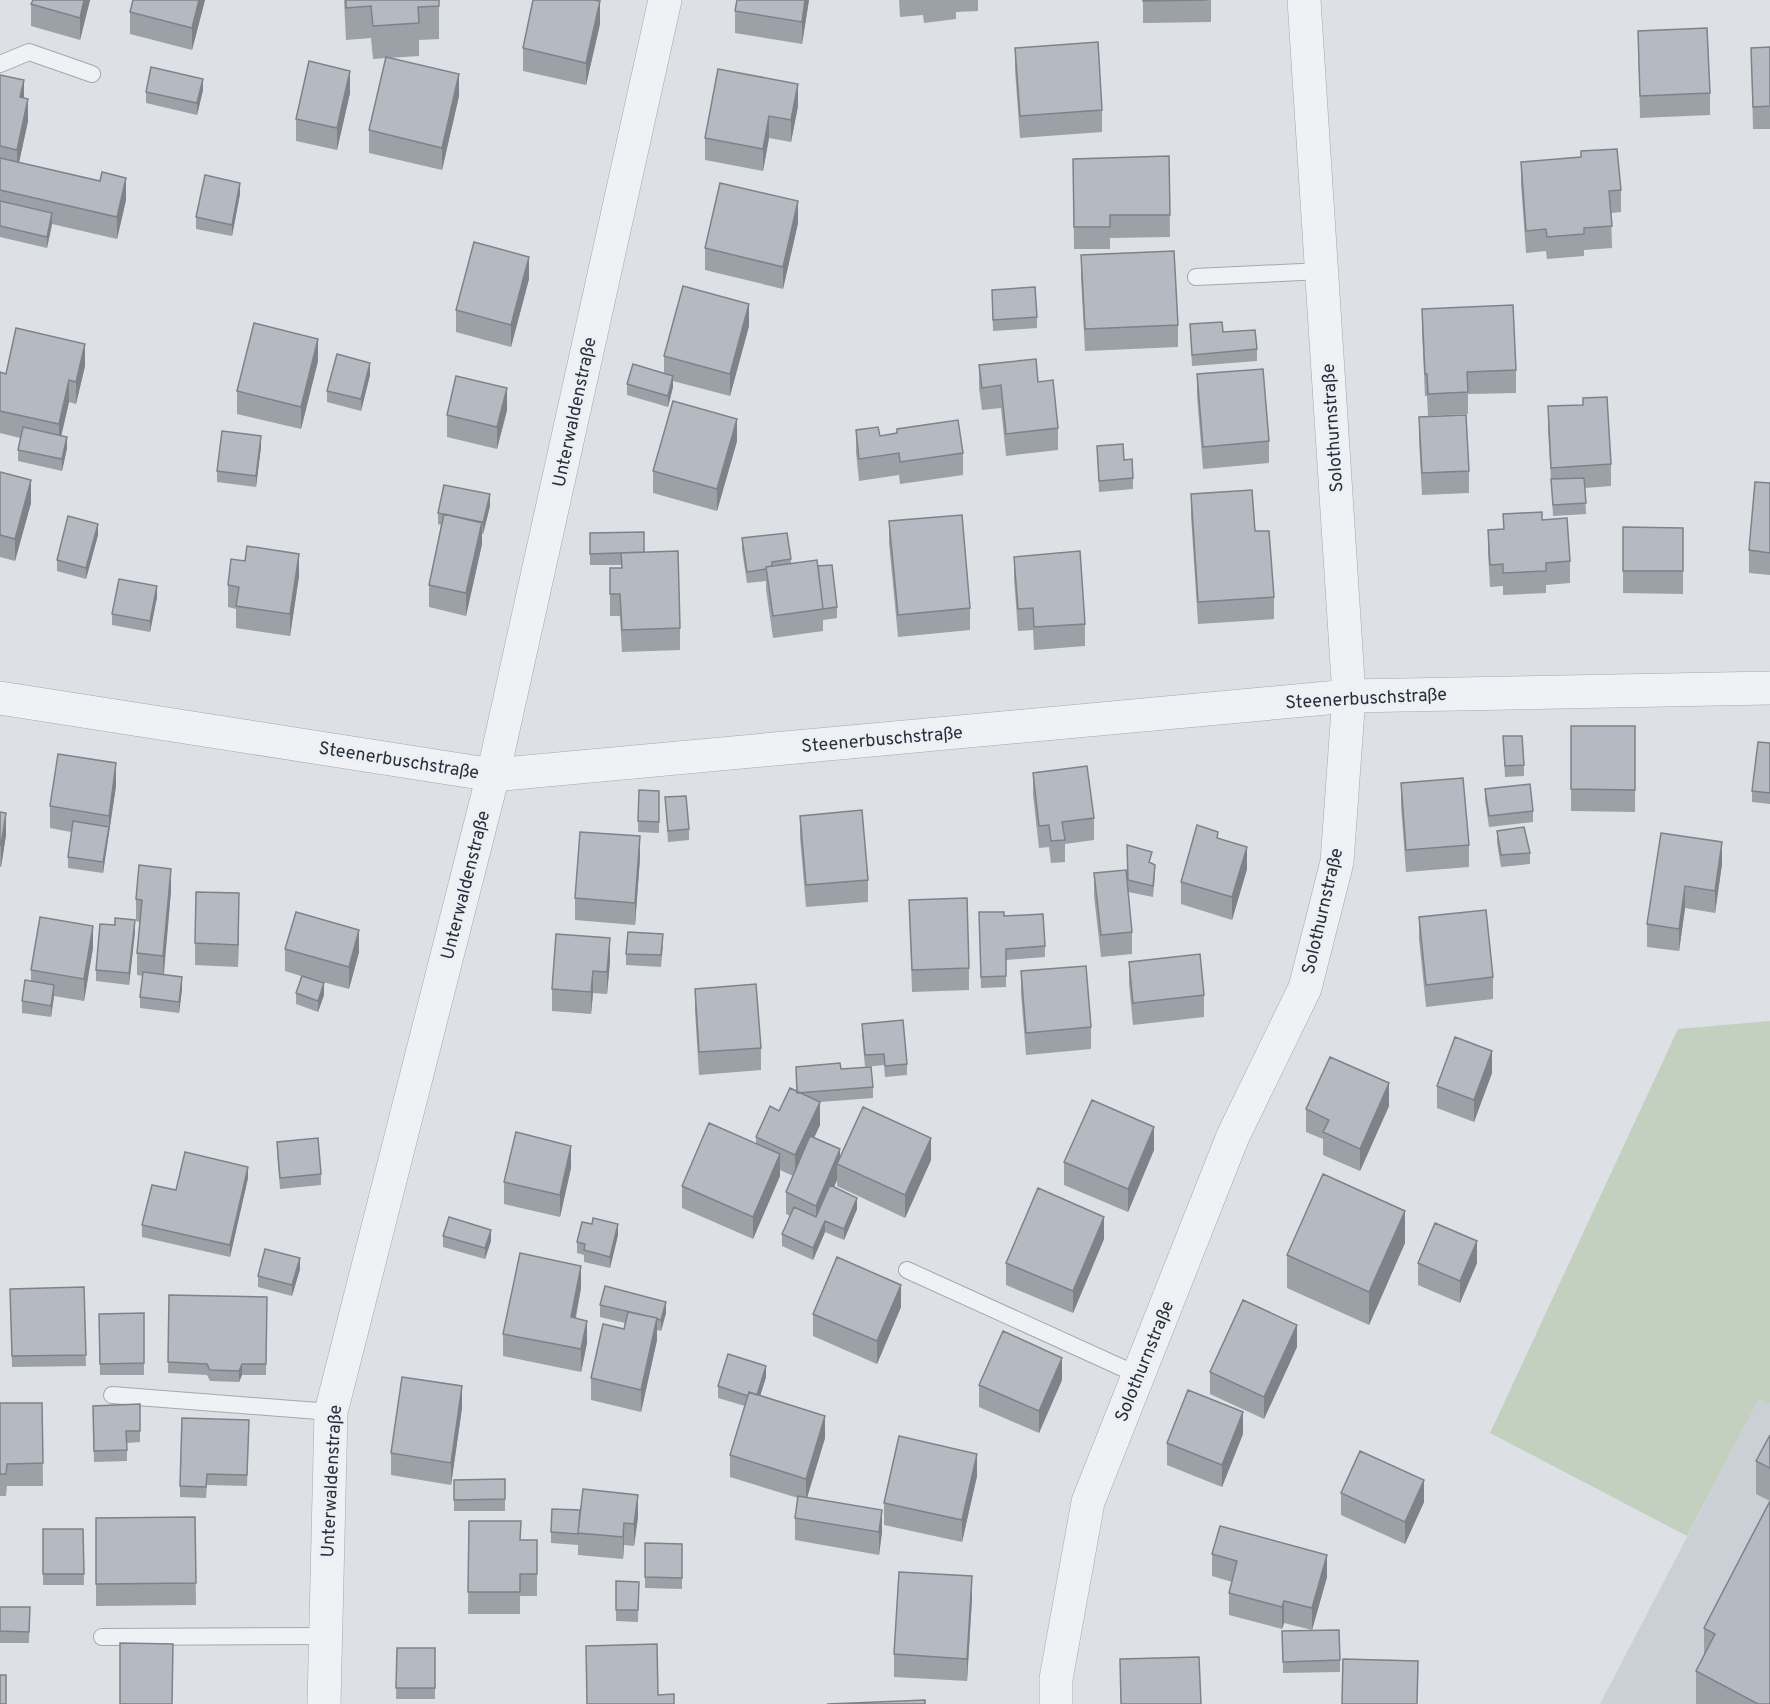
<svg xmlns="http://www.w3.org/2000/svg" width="1770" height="1704" viewBox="0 0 1770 1704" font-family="Overpass,sans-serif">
	<rect width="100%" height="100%" fill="#dde1e6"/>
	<path fill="#cbd0d7" d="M1759 1399 1770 1404V1704H1600Z"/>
	<path fill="#c3cfbf" d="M1770 1021V1404L1759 1399 1687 1536 1490 1433 1678 1029Z"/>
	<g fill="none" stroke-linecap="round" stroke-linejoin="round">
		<defs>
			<path id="lane" d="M0 64 29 52 92 74
				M1196 277 1322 271
				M907 1270 1138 1375
				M112 1395 331 1412
				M102 1637 325 1636"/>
			<path id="street" d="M0 698 493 775 1349 696 1770 688
				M324 1704 331 1412 493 775 665 0
				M1056 1704V1679L1088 1502 1233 1136 1305 988 1337 862 1349 696 1304 0"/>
		</defs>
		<use href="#lane" stroke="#a3a8af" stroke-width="18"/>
		<use href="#street" stroke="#a3a8af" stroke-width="34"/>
		<use href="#lane" stroke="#eff1f5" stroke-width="16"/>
		<use href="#street" stroke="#eff1f5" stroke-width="33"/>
	</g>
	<path fill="#9ca0a7" d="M33 0H90L80 40 31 26V4Z
		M133 0H205L192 50 130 34V12Z
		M344 0H439V39L419 40V56L388 58 459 96 442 170 369 153V130L386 58 373 59 371 38 346 40Z
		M809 0 802 44 735 33V11Z
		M899 0H978V11L956 12V19L924 23 923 15 900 17Z
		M1143 0H1211V22L1143 23Z
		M600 24 586 85 523 71V48Z
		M1638 31 1710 93V115L1640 118Z
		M1770 47V129H1753L1751 48Z
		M1015 48 1102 110V132L1020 138 1015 70Z
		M0 75 24 98 28 121 19 162 126 200 117 239 52 224 47 248 0 237Z
		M203 90 197 115 146 103V92Z
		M350 93 337 150 296 141V119Z
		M798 106 791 142 769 138 763 171 705 160V138Z
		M1169 156 1170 237 1110 238V249H1074L1073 159Z
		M1521 162 1621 190V212L1611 213 1612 248 1584 250V256L1547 259 1546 251 1526 253 1521 184Z
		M240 194 232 236 196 229V217Z
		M798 223 783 289 705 270V248Z
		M1081 255 1178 325V347L1085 351 1081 278Z
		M529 279 511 347 456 332V310Z
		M992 290 1037 317V328L993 331Z
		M1422 309 1516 370V393L1468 394V414L1428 416 1427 396H1425L1422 331Z
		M1190 324 1223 332 1257 349V361L1192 366Z
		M749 326 730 396 673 381V387L668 407 627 395V384L664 373V356Z
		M318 361 301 429 237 414V391Z
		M979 365 1038 382 1058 428V450L1006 456 1001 408 982 410 979 388Z
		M85 366 76 404 69 402 61 435 67 448 62 471 18 461V450L20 438 0 433V372L6 374Z
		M1197 374 1269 441V463L1203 469 1197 396Z
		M370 375 361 411 327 402V391Z
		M1548 406 1611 464V486L1585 488 1586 514 1553 516 1548 429Z
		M507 410 497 449 447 437V415Z
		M1419 417 1469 471V493L1422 495 1419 440Z
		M856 430 963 453V475L900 484 899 475 859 481 856 452Z
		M737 441 717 511 653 493V471Z
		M1097 446 1124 460 1133 478V489L1099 492Z
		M261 447 256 487 217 482V471Z
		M0 472 31 503 15 561 0 557Z
		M1770 483V575L1749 573V550Z
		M1191 494 1255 531 1274 597V619L1198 624 1191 516Z
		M490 506 483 534H482V544L466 616 429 607V585L441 525 438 524V513Z
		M1503 514 1542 520 1570 561V583L1546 585V593L1503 595V586L1490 587 1488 553V530L1503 529Z
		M889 521 970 608V630L898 637 889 543Z
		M1623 527 1683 528V594L1623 593Z
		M590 533 644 552 680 628V650L622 652 620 616H610V590L621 568V565H590Z
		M98 535 86 579 57 571V560Z
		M742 538 791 559V564L818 566 837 607V618L823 620V631L773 638 766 589V581L747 583 742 550Z
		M1014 557 1085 624V646L1034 650 1033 630 1018 631 1014 579Z
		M299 576 290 636 236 628V609L228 607V585Z
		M157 597 150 632 112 625V614Z
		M1571 726H1635V812L1571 811Z
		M1503 736 1524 765V776L1505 777Z
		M1770 743V804L1752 802V791Z
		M1033 773 1094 818V840L1065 844V862L1051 863 1049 847 1039 848 1033 795Z
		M1401 783 1469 845V867L1406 872 1401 806Z
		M116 786 103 873 68 868V857L71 832 50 828V806Z
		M1485 789 1533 811V822L1489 827 1485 800Z
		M639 790 659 791V833L638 832Z
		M665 797 689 829V840L668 842Z
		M0 812 6 835 1 867H0Z
		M800 816 868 880V902L806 907 800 838Z
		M1497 831 1530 853V864L1501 867 1497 843Z
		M1661 833 1722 864 1715 913 1685 908 1679 951 1647 947V924Z
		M1218 838 1247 869 1232 920 1181 904V882Z
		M1127 845 1152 864 1155 876 1153 897 1128 892 1132 932V954L1101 957 1094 896V873L1127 886Z
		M640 858 635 925 575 920V898Z
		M171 891 164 975 182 989 179 1013 140 1008V997L143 976 137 975V953L140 922 136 921V899Z
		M909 900 969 968V990L912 992Z
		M979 912 1004 916 1045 946V957L1006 960V987L981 988Z
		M239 916 238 967 195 965V943Z
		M1419 917 1493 977V999L1426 1007 1419 939Z
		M135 932 129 985 96 981V970Z
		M663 946 661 967 626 965V954Z
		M93 948 84 1001 54 996 51 1017 22 1013V1001L31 981V970Z
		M285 949 359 952 349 989 308 978 324 995 318 1012 296 1004V993L301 976 285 971Z
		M610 961 607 994 593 993 591 1014 552 1011V989Z
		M1129 962 1204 995V1017L1133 1025 1129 984Z
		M1021 971 1091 1027V1049L1026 1055 1021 994Z
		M695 989 761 1048V1070L699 1075 695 1011Z
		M862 1024 907 1064V1075L885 1077 884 1065 865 1067 862 1035Z
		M796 1067 841 1069 873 1087V1098L820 1102V1125L814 1138 840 1156 931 1160 905 1218 837 1186V1180L834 1187 857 1209 844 1240 825 1232 813 1260 782 1246V1234L790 1216 786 1214V1192L793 1176 780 1170V1176L753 1239 682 1208V1186L756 1144V1137L797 1092Z
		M1492 1073 1474 1122 1437 1108V1086Z
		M1389 1106 1360 1171 1323 1155V1139L1306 1132V1109Z
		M277 1142 321 1174V1185L280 1189 277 1153Z
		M1154 1150 1128 1212 1064 1185V1162Z
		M571 1168 560 1217 504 1204V1182Z
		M248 1178 230 1257 142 1237V1225Z
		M618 1235 610 1268 584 1262V1255L577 1253V1242Z
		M443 1236 491 1241 485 1259 443 1247Z
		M1104 1239 1073 1313 1006 1285V1263Z
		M1405 1243 1369 1325 1287 1288V1255Z
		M1418 1263H1477L1460 1303 1418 1285Z
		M300 1269 292 1296 258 1287V1276Z
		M84 1287 86 1366 12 1367 10 1289Z
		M581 1288 576 1318 587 1343 581 1372 503 1356V1334Z
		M169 1295 267 1297 266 1375H242L239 1382 210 1381 207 1375 168 1373Z
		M600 1305 666 1313 661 1331 657 1330V1340L641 1412 591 1400V1378L624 1329 625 1323 600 1317Z
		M901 1307 877 1364 813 1336V1314Z
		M144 1313V1375H100L99 1314Z
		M1297 1347 1264 1419 1210 1394V1372Z
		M766 1377 760 1396 825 1438 807 1498 882 1532 879 1555 795 1540V1518L798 1498 730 1477V1455L745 1406 718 1398V1386Z
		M1062 1380 1039 1433 979 1407V1385Z
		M0 1403H42L43 1486H7L6 1496H0Z
		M93 1406 140 1431V1442L127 1443V1461L94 1462Z
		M462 1408 451 1485 391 1475V1453Z
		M249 1420 247 1486 207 1485 206 1498 180 1497V1486Z
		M1243 1434 1222 1487 1167 1465V1443Z
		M1770 1435V1501L1756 1494V1461Z
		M977 1476 962 1542 884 1525V1503Z
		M505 1479V1511H454V1480Z
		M1341 1493 1424 1502 1405 1544 1341 1515Z
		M1770 1501V1704H1696V1671L1704 1656V1628Z
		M195 1517 196 1605 96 1606V1518Z
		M638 1517 634 1546 624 1545 623 1559 578 1555V1545L551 1543V1532Z
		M469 1521 521 1540H537V1596H520V1614H468Z
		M43 1529H83L84 1585H43Z
		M645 1543 682 1544V1589L645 1588Z
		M1212 1554 1327 1577 1312 1630 1340 1660V1672L1283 1673 1282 1631 1312 1630 1284 1623 1282 1629 1229 1615V1593L1232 1582 1212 1576Z
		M616 1581 639 1582 638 1622 616 1621Z
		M972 1598 967 1681 894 1677V1654Z
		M0 1607H30L29 1643H0Z
		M397 1648H435V1699H396Z"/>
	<path fill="#7f8288" d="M84 0H90L80 40V18Z
		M199 0H205L192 50V28Z
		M805 0H809L802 44V22Z
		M600 1V24L586 85V63Z
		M350 71V93L337 150V128Z
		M459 74V96L442 170V148Z
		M203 79V90L197 115V103Z
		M24 80V102L20 97Z
		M798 84V106L791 142V120Z
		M28 99V121L17 172V150Z
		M769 116V138L763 171V149Z
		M126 178V200L117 239V217Z
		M240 183V194L232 236V225Z
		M798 201V223L783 289V267Z
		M52 213V224L47 248V237Z
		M529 257V279L511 347V325Z
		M749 304V326L730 396V374Z
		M318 339V361L301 429V407Z
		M85 344V366L76 404V382Z
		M370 363V375L361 411V399Z
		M673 376V387L668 407V396Z
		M69 380V402L59 446V424Z
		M507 388V410L497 449V427Z
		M737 419V441L717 511V489Z
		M261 436V447L256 487V476Z
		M67 437V448L62 471V459Z
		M31 480V503L15 561V539Z
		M490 494V506L483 534V523Z
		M482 522V544L466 616V593Z
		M98 524V535L86 579V568Z
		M299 554V576L290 636V614Z
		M157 586V597L150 632V621Z
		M116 763V786L103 873V862L109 827V816Z
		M6 813V835L1 867V845Z
		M640 836V858L635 925V903Z
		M1722 842V864L1715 913V891Z
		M1247 847V869L1232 920V897Z
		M171 869V891L163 979V956Z
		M1685 886V908L1679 951V929Z
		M239 893V916L238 967V945Z
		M135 920V932L129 985V973Z
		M93 926V948L84 1001V979Z
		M359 930V952L349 989V967Z
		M610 938V961L607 994V972Z
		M593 971V993L591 1014V992Z
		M182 977V989L179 1013V1002Z
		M324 983V995L318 1012V1001Z
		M54 985V996L51 1017V1006Z
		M1492 1051V1073L1474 1122V1100Z
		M1389 1083V1106L1360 1171V1149Z
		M820 1102V1125L795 1177V1155Z
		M1154 1127V1150L1128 1212V1189Z
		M931 1138V1160L905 1218V1195Z
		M571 1146V1168L560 1217V1195Z
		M840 1149V1166L837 1164V1180L816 1228V1206Z
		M780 1154V1176L753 1239V1217Z
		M248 1167V1178L230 1257V1245Z
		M857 1198V1209L844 1240V1229Z
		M1405 1211V1243L1369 1325V1292Z
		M1104 1217V1239L1073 1313V1291Z
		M825 1221V1232L813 1260V1248Z
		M618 1224V1235L610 1268V1257Z
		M491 1230V1241L485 1259V1248Z
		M1477 1241V1263L1460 1303V1281Z
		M300 1258V1269L292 1296V1285Z
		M581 1266V1288L571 1339V1317Z
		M901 1285V1307L877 1364V1341Z
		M666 1302V1313L661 1331V1320Z
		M657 1318V1340L641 1412V1390Z
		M587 1321V1343L581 1372V1349Z
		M1297 1325V1347L1264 1419V1397Z
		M1062 1358V1380L1039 1433V1411Z
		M242 1364V1375L239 1382V1371Z
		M766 1366V1377L756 1409V1398Z
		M462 1386V1408L451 1485V1463Z
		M1243 1412V1434L1222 1487V1465Z
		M825 1416V1438L806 1501V1479Z
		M977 1454V1476L962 1542V1520Z
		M1424 1480V1502L1405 1544V1522Z
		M638 1495V1517L634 1546V1524Z
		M882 1510V1532L879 1555V1532Z
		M624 1523V1545L623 1559V1537Z
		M1327 1555V1577L1312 1630V1608Z
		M972 1576V1598L967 1681V1659Z
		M1284 1601V1623L1282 1629V1607Z"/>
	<path fill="#b5bac2" stroke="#7f8288" stroke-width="1.5" d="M33 0H84L80 18 31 4Z
		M133 0H199L192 28 130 12Z
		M346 0H439V6L418 7 419 23 373 26 371 6 346 8Z
		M533 0H593L600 1 586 63 523 48Z
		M737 0H805L802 22 735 11Z
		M1143 0H1207L1143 1Z
		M1707 28 1710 93 1640 96 1638 31Z
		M1098 42 1102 110 1020 116 1015 48Z
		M1770 47V106L1753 107 1751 48Z
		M386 57 459 74 442 148 369 130Z
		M309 61 350 71 337 128 296 119Z
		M151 67 203 79 197 103 146 92Z
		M718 69 798 84 791 120 769 116 763 149 705 138Z
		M0 75 24 80 20 97 28 99 17 150 0 146Z
		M1617 149 1621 190 1609 191 1612 226 1584 228V234L1547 237 1546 229 1526 231 1521 162 1581 157V151Z
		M1169 156 1170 215H1110V227H1074L1073 159Z
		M0 158 100 181 102 172 126 178 117 217 0 190Z
		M205 175 240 183 232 225 196 217Z
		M720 183 798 201 783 267 705 248Z
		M0 201 52 213 47 237 0 226Z
		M474 242 529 257 511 325 456 310Z
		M1174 251 1178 325 1085 329 1081 255Z
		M683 286 749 304 730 374 664 356Z
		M1035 287 1037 317 993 320 992 290Z
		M1513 305 1516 370 1467 372 1468 392 1428 394 1427 374H1425L1422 309Z
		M1222 322 1223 332 1255 330 1257 349 1192 355 1190 324Z
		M254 323 318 339 301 407 237 391Z
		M16 328 85 344 76 382 69 380 59 424 0 411V372L6 374Z
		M337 354 370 363 361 399 327 391Z
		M1036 359 1038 382 1053 380 1058 428 1006 434 1001 385 982 388 979 365Z
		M633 364 673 376 668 396 627 384Z
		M1263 369 1269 441 1203 447 1197 374Z
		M456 376 507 388 497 427 447 415Z
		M1607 397 1611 464 1551 468 1548 406 1583 405V398Z
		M673 401 737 419 717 489 653 471Z
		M1466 415 1469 471 1422 473 1419 417Z
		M958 420 963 453 900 462 899 453 859 459 856 430 878 427 880 436 897 433V429Z
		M23 427 67 437 62 459 18 450Z
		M222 431 261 436 256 476 217 471Z
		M1123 444 1124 460 1132 459 1133 478 1099 481 1097 446Z
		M0 472 31 480 15 539 0 535Z
		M1584 478 1586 503 1553 505 1551 479Z
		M1755 482 1770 483V553L1749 550Z
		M444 485 490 494 483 523 438 513Z
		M1252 490 1255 531H1269L1274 597 1198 602 1191 494Z
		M1542 512V520L1567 518 1570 561 1546 563V571L1503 573V564L1490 565 1488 530 1504 529 1503 514Z
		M444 514 482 522 466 593 429 585Z
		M962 515 970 608 898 615 889 521Z
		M68 516 98 524 86 568 57 560Z
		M1623 527 1683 528V571H1623Z
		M644 532V552L590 554V533Z
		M787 533 791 559 772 562V566L766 567V569L747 572 742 538Z
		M247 546 299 554 290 614 236 606 239 587 228 585 231 559 245 561Z
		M678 551 680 628 622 630 620 594H610V568H622L621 553Z
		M1080 551 1085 624 1034 627 1033 608 1018 609 1014 557Z
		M817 560 823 609 773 616 766 567Z
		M832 565 837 607 823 609 818 566Z
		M119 579 157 586 150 621 112 614Z
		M1571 726H1635V790L1571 789Z
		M1503 736H1522L1524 765 1505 766Z
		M1758 742 1770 743V793L1752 791Z
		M58 754 116 763 109 816 50 806Z
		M1087 766 1094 818 1062 822 1065 840 1051 841 1049 825 1039 826 1033 773Z
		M1463 778 1469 845 1406 850 1401 783Z
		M1530 784 1533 811 1489 816 1485 789Z
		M639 790 659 791V822L638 821Z
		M686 796 689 829 668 831 665 797Z
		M862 810 868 880 806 885 800 816Z
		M0 812 6 813 1 845H0Z
		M73 821 109 827 103 862 68 857Z
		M1197 825 1218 832 1217 838 1247 847 1232 897 1181 882Z
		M1524 827 1530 853 1501 855 1497 831Z
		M580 832 640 836 635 903 575 898Z
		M1661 833 1722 842 1715 891 1685 886 1679 929 1647 924Z
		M1127 845 1152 852 1149 862 1155 865 1153 886 1128 880Z
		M139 865 171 869 163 956 137 953 142 900 136 899Z
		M1126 870 1132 932 1101 935 1094 873Z
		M196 892 239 893 238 945 195 943Z
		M967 898 969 968 912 970 909 900Z
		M1486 910 1493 977 1426 985 1419 917Z
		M296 912 359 930 349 967 285 949Z
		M979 912H1004V916L1043 914 1045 946 1006 949V976L981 977Z
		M40 917 93 926 84 979 31 970Z
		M115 918 135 920 129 973 96 970 100 924 115 925Z
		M628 932 663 934 661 955 626 954Z
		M556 934 610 938 607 972 593 971 591 992 552 989Z
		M1200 954 1204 995 1133 1003 1129 962Z
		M1086 966 1091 1027 1026 1033 1021 971Z
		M143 972 182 977 179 1002 140 997Z
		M302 976 324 983 318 1001 296 993Z
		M25 980 54 985 51 1006 22 1001Z
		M756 984 761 1048 699 1052 695 989Z
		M903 1020 907 1064 885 1066 884 1054 865 1055 862 1024Z
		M1455 1037 1492 1051 1474 1100 1437 1086Z
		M1330 1057 1389 1083 1360 1149 1323 1132 1329 1120 1306 1109Z
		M840 1063 841 1069 871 1067 873 1087 797 1093 796 1067Z
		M790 1088 820 1102 795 1155 756 1137 770 1106 779 1111Z
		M1092 1100 1154 1127 1128 1189 1064 1162Z
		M863 1107 931 1138 905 1195 837 1164Z
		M709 1123 780 1154 753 1217 682 1186Z
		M516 1132 571 1146 560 1195 504 1182Z
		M810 1136 840 1149 816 1206 786 1192Z
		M318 1138 321 1174 280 1178 277 1142Z
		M185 1152 248 1167 230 1245 142 1225 152 1185 176 1190Z
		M1323 1174 1405 1211 1369 1292 1287 1255Z
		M830 1185 857 1198 844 1229 825 1221 813 1248 782 1234 794 1207 816 1217Z
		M1038 1188 1104 1217 1073 1291 1006 1263Z
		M449 1217 491 1230 485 1248 443 1236Z
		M593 1218 618 1224 610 1257 584 1250 585 1244 577 1242 582 1222 592 1224Z
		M1435 1223 1477 1241 1460 1281 1418 1263Z
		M265 1249 300 1258 292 1285 258 1276Z
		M520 1253 581 1266 571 1317 587 1321 581 1349 503 1334Z
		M837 1257 901 1285 877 1341 813 1314Z
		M605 1286 666 1302 661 1320 657 1319V1318L600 1305Z
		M84 1287 86 1355 12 1356 10 1289Z
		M169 1295 267 1297 266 1364H242L239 1371 210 1370 207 1364 168 1362Z
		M1243 1300 1297 1325 1264 1397 1210 1372Z
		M628 1312 657 1318 641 1390 591 1378 603 1324 624 1329Z
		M144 1313V1363L100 1364 99 1314Z
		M1003 1331 1062 1358 1039 1411 979 1385Z
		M728 1354 766 1366 757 1395 749 1392 748 1396 718 1386Z
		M402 1377 462 1386 451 1463 391 1453Z
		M1188 1390 1243 1412 1222 1465 1167 1443Z
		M749 1392 825 1416 806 1479 730 1455Z
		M0 1403H42L43 1463 7 1464 6 1474H0Z
		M140 1404V1431H126L127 1450 94 1451 93 1406Z
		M182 1418 249 1420 247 1475 207 1474 206 1487 180 1486Z
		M1770 1435V1468L1756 1461Z
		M899 1436 977 1454 962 1520 884 1503Z
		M1360 1451 1424 1480 1405 1522 1341 1493Z
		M505 1479V1499L454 1500V1480Z
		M583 1489 638 1495 634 1524 624 1523 623 1537 578 1533Z
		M798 1496 882 1510 879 1532 795 1518Z
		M1770 1501V1704H1758L1696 1671 1715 1634 1704 1628Z
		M552 1509 580 1510 578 1534 551 1532Z
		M195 1517 196 1583 96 1584V1518Z
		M469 1521H521L520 1540H537V1574H520V1592H468Z
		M1220 1526 1327 1555 1312 1608 1284 1601 1282 1607 1229 1593 1237 1561 1212 1554Z
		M43 1529H83L84 1574H43Z
		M645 1543 682 1544V1578L645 1577Z
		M899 1572 972 1576 967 1659 894 1654Z
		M616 1581 639 1582 638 1610H616Z
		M0 1607H30L29 1632 0 1631Z
		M1339 1630 1340 1660 1283 1662 1282 1631Z
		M120 1643 173 1644 172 1704H120Z
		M657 1644 658 1695 674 1694V1704H587L586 1646Z
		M397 1648H435V1688H396Z
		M1199 1657 1201 1704H1121L1120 1659Z
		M1343 1659 1418 1661 1417 1704H1342Z
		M0 1675H6V1704H0Z
		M925 1700V1704H827Z"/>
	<g text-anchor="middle" stroke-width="6" stroke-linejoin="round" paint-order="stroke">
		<g font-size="18" fill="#282f3b" stroke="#ecf0f4">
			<text transform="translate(574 412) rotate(-78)" y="6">Unterwaldenstraße</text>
			<text transform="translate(1332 428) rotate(-94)" y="6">Solothurnstraße</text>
			<text transform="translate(1366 698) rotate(-3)" y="6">Steenerbuschstraße</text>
			<text transform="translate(882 739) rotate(-5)" y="6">Steenerbuschstraße</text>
			<text transform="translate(399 760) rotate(9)" y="6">Steenerbuschstraße</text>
			<text transform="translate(465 885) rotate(-76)" y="6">Unterwaldenstraße</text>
			<text transform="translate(1322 911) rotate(-77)" y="6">Solothurnstraße</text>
			<text transform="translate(1144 1361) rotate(-68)" y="6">Solothurnstraße</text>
			<text transform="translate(331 1481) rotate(-87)" y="6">Unterwaldenstraße</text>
		</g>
	</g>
</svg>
